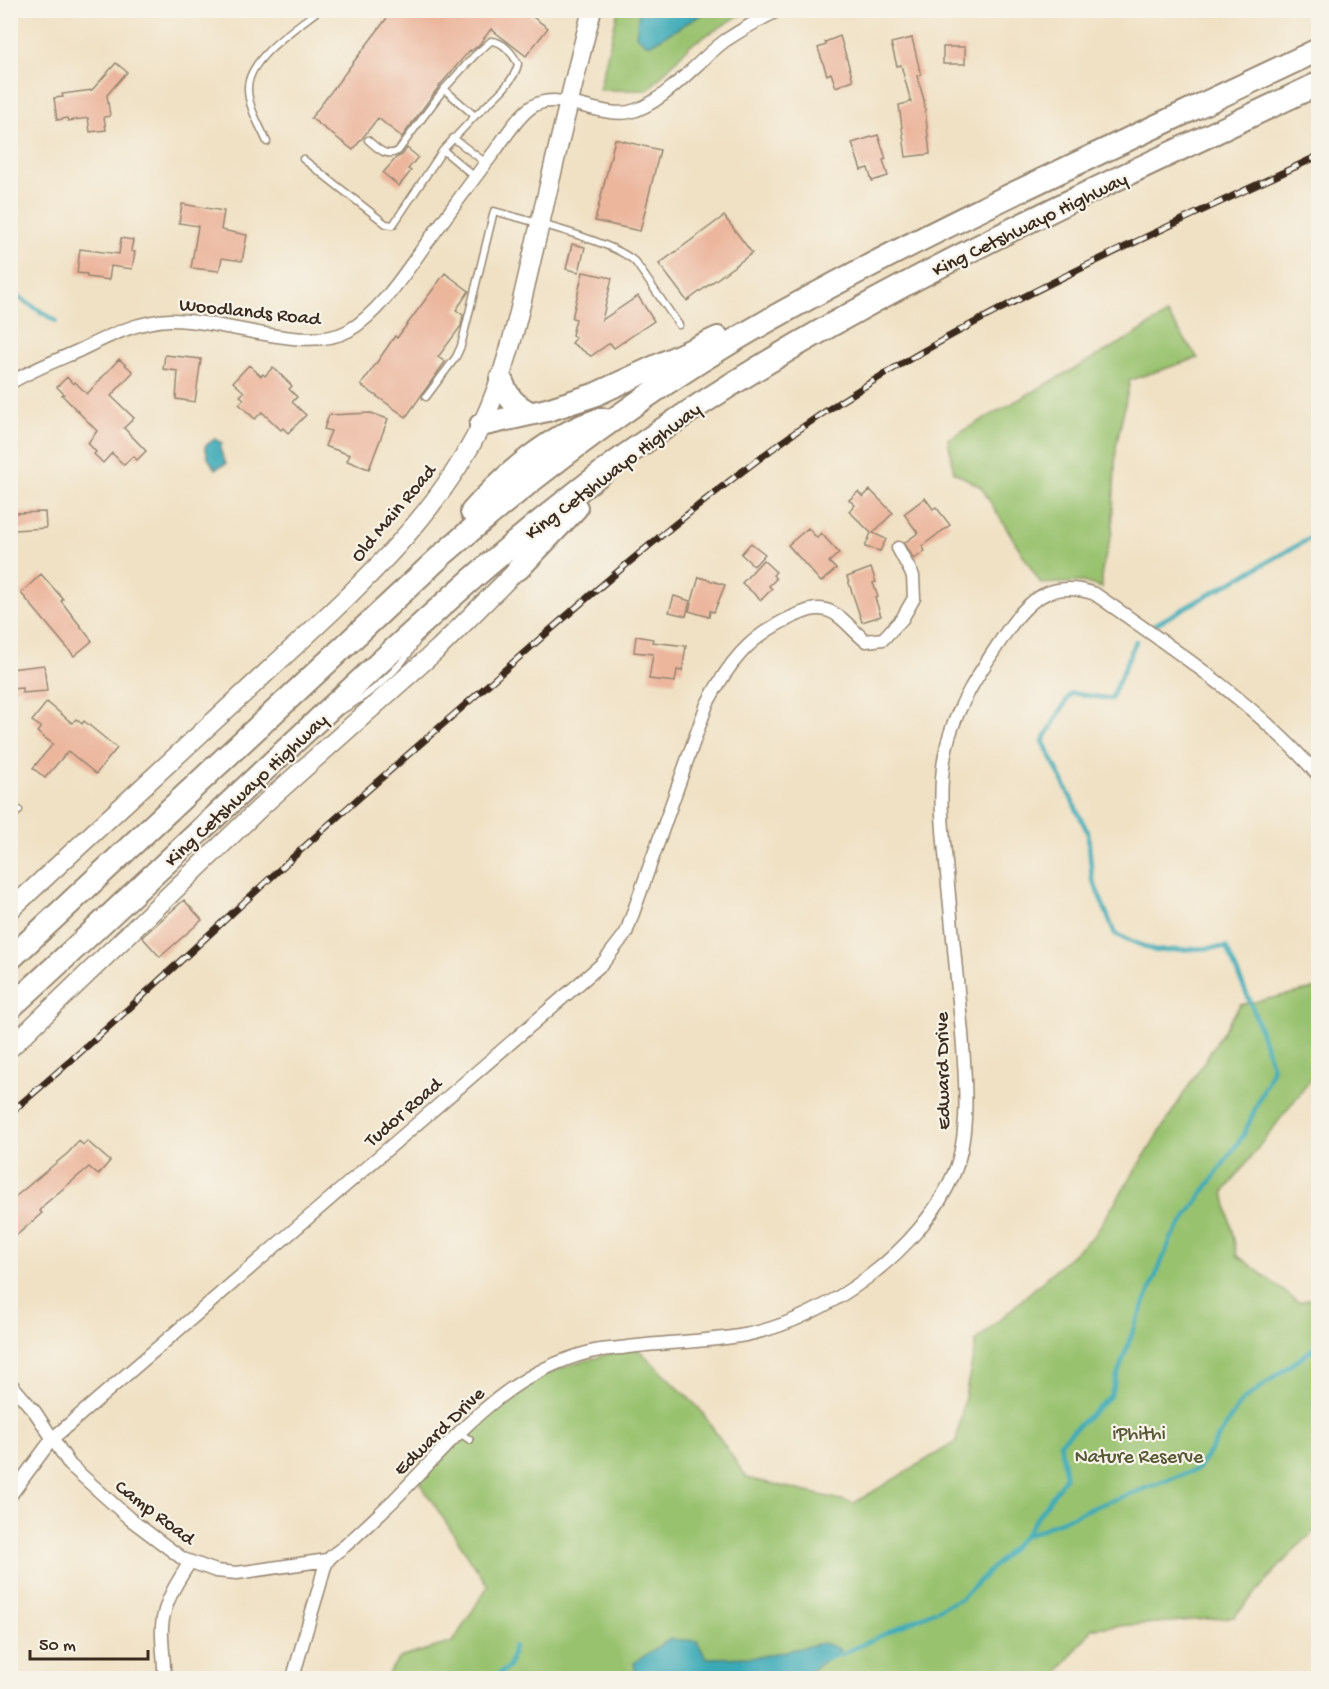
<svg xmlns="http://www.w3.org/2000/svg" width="1329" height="1689" viewBox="0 0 1329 1689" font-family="'Gochi Hand',sans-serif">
	<rect width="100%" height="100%" fill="#f7f3e8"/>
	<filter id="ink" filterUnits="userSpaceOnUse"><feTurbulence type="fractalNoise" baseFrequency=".0167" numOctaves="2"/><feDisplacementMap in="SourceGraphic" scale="12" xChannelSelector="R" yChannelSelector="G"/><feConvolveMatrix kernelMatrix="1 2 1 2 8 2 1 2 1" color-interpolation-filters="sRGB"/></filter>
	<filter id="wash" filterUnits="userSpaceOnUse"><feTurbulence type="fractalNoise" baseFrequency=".008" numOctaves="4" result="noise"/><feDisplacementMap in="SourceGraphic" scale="24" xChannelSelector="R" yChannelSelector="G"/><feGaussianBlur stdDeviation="1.35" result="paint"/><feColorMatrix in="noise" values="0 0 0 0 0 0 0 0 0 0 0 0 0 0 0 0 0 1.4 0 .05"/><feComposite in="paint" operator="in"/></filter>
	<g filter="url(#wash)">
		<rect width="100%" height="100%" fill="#f0e1c4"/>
		<path fill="#99c26e" stroke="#6a7646" stroke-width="1.5" d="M618 11H747L690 45 648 90H599Z
			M1167 314 1198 358 1130 380 1116 447 1112 532 1102 570V588L1083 582 1041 584 981 487 954 472 948 439 1131 337Z
			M1318 988V1070L1224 1192 1237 1255 1298 1302 1318 1298V1528L1295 1549 1234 1617 1093 1628 1054 1678H385L399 1658 453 1642 488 1586 416 1477 515 1385 565 1367 635 1346 699 1408 747 1478 854 1503 956 1442 976 1341 1095 1234 1240 1005Z"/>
		<path fill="#3aaab7" stroke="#3a6a6a" stroke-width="1.5" d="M639 11V10L708 11 649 45 636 36Z
			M215 439 222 443 220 449 226 464 215 469 208 458 205 446Z
			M669 1639 697 1641 706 1658 758 1657 823 1643 841 1649 801 1678H637L634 1663Z"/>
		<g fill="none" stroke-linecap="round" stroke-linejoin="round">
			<path stroke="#3aaab7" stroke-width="4.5" d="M10 292 56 321
				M1154 625 1318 534
				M1023 1537 1066 1477 1060 1443 1110 1396 1134 1328 1171 1239 1244 1134 1273 1068 1252 1006 1226 947 1155 951 1115 934 1092 878 1088 833 1043 741 1071 693 1111 699 1136 641
				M825 1659 842 1654 962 1598 1023 1537 1089 1509 1198 1469 1241 1402 1318 1345
				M493 1678 509 1667 514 1646"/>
		</g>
		<g id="blocks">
			<path fill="#ecb69d" d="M393 10H523L548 28 526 56 491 29 479 45 471 51 470 50 440 85 402 137 378 118 353 150 311 118Z
				M840 36 853 80 836 87 831 73 827 75 818 48 826 45 825 42Z
				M912 38 921 75 917 76 924 100 930 154 906 157 899 105 911 102 901 65 897 66 891 43Z
				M943 47H965V64H943Z
				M116 63 127 72 107 95 110 116 104 117 106 130 90 132 88 118 68 121 67 118 57 120 54 98 63 97 62 94 92 90Z
				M878 135 886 159 883 160 888 176 872 181 868 168 861 170 852 143Z
				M615 139 660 150 640 231 595 221Z
				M407 148 418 157 408 169 411 171 399 186 383 173 396 158 402 155Z
				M182 204 224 211 221 230 247 235 242 261 222 258 219 271 191 268 198 226 179 223Z
				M724 216 752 253 687 301 659 264Z
				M121 238 133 240 131 251 135 252 132 269 111 266 109 280 87 277V274L77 273 80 249 119 254Z
				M572 244 585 247 579 272 566 269Z
				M583 272 612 278 602 320 638 296 654 321 614 348 610 343 591 356 572 343 576 338 572 335 576 319 572 318Z
				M445 273 469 291 456 310 463 315 461 326 438 357 445 362 406 417 361 385 395 336 397 338Z
				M165 355 201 359 195 402 176 399 178 371 163 369Z
				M119 359 133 372 111 396 134 418 124 428 146 451 137 460 133 456 124 465 112 453 103 463 94 454 96 452 88 443 97 431 62 395 64 394 57 387 67 377 73 384 75 382 87 394Z
				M249 365 261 376 263 374 265 376 273 367 292 386 289 389 297 397 292 402 306 415 288 433 283 428 281 430 262 412 255 419 239 404 244 399 240 396 244 392 233 382Z
				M371 413 388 419 369 469 347 461 350 455 325 446 331 431 324 429 329 415Z
				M870 490 893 513 873 533 886 539 880 551 865 547 871 533 849 511 855 505 849 500 858 492 863 497Z
				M925 498 933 509 936 507 950 525 922 546 925 551 914 559 904 543 918 533 904 514Z
				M45 512 46 528 14 530 13 513Z
				M808 528 817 538 821 533 839 553 829 562 836 569 821 582 788 545Z
				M751 543 765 554 754 566 741 554Z
				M763 560 776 572 773 575 776 579 769 586 772 589 761 600 742 583Z
				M871 568 876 582 873 583 878 597 875 598 881 616 862 622 847 577Z
				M41 574 63 599 61 601 92 641 74 656 21 593Z
				M699 577 725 585 714 612 710 611 709 617 689 611Z
				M674 596 690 601 686 616 669 612Z
				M636 636 653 639 652 642 686 646 682 671 677 670 675 682 649 679 653 654 634 652Z
				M44 665 47 691 22 693V688L10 689V669Z
				M47 702 72 723 76 719 82 724 84 721 117 748 96 774 68 751 45 778 33 768 53 744 37 732 41 727 32 721Z
				M184 900 202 920 160 957 142 937Z
				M79 1141 83 1145 87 1141 110 1161 98 1175 89 1167 45 1204 40 1211 42 1213 10 1241V1201L68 1153Z"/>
		</g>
	</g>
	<g filter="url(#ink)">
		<use href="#blocks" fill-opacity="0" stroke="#968671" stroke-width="1.5"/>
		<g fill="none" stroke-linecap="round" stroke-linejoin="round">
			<defs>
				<path id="lane" d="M491 41C503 41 513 54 518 64 514 84 489 102 475 116L444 89 474 56Z
					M453 138 486 163
					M368 140C377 148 386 158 398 151L444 89
					M267 142C260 126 248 107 248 89 247 59 297 27 319 10
					M443 150 475 177
					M303 159 386 224 393 225 443 150 475 116
					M426 397 456 357 461 346 494 211C524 220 618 242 636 263L679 325
					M342 710C370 695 400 670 416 642
					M10 820 19 810
					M458 1432 470 1440"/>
				<path id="street" d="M10 383C32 370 55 361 78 351 107 337 137 321 170 320 221 319 305 354 348 331 378 314 403 276 423 248 447 216 470 183 495 151 505 137 516 119 530 108 556 88 599 118 629 112 663 105 698 60 726 40 743 29 760 19 779 10
					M10 1383 35 1412 70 1465 130 1519 183 1559 216 1571 237 1573 327 1560
					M10 1496 52 1439 603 963 626 933 707 704C728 664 749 636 792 617 804 612 813 607 826 610 842 614 853 632 866 641L883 639 902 619 914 598 913 576 898 548
					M164 1678C165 1661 161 1644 162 1626 164 1602 177 1582 190 1562
					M293 1678C301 1648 310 1618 319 1588 322 1579 323 1566 329 1559 334 1553 342 1549 347 1544 363 1530 378 1515 393 1501 454 1440 501 1375 590 1352 602 1349 616 1349 628 1347 667 1342 707 1342 745 1335 827 1319 922 1250 954 1173 971 1133 965 1075 962 1033 957 984 953 934 948 885 944 836 935 785 949 737 960 700 984 666 1005 634 1028 599 1052 579 1095 594 1174 649 1255 703 1318 775"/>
				<path id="secondary" d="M10 910C96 830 182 751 268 671 347 597 433 524 482 424 508 369 520 308 534 249 553 169 571 90 592 10
					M10 1048 264 804 439 648 519 568"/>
				<path id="highway" d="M501 379C507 397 514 405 530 413
					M481 425 547 410 594 395 718 338
					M472 512C504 475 554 432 602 419
					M519 568 576 508
					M10 959 442 555C550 461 669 374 796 305 965 212 1144 133 1318 50
					M10 1008C120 908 227 804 336 703 429 616 523 530 626 455 839 302 1082 196 1318 84"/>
			</defs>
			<use href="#lane" stroke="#968671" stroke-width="9"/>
			<use href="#street" stroke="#968671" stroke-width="15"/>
			<use href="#secondary" stroke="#968671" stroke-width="21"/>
			<use href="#highway" stroke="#968671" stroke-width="26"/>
			<use href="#lane" stroke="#fff" stroke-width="6"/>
			<use href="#street" stroke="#fff" stroke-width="12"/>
			<use href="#secondary" stroke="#fff" stroke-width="18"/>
			<use href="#highway" stroke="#fff" stroke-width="22"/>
			<defs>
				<path id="rail" d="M10 1113C106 1032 197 945 290 860 358 797 429 737 499 675 595 590 692 506 797 431 958 318 1142 240 1318 156"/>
			</defs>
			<use href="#rail" stroke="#3b2a1e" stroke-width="7"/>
			<use href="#rail" stroke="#f7f3e8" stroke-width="4.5" stroke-dasharray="14" stroke-linecap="butt"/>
		</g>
	</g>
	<g text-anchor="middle" stroke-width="4.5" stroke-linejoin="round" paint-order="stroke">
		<g font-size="20" fill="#3b2a1e" stroke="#f7f3e8">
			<text transform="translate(1029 223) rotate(-26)" y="7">King Cetshwayo Highway</text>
			<text transform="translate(250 310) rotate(6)" y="7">Woodlands Road</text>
			<text transform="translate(612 470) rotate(-37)" y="7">King Cetshwayo Highway</text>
			<text transform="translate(392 512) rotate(-50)" y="7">Old Main Road</text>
			<text transform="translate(245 789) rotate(-43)" y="7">King Cetshwayo Highway</text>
			<text transform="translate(941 1071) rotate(-91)" y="7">Edward Drive</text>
			<text transform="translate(402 1111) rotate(-41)" y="7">Tudor Road</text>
			<text transform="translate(438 1430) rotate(-44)" y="7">Edward Drive</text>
			<text transform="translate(156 1511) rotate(37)" y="7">Camp Road</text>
		</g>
		<g font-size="20" fill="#575836" stroke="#f7f3e8">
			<text x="1139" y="1439">iPhithi<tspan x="1139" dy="23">Nature Reserve</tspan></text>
		</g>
	</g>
	<rect width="1329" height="1689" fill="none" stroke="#f7f3e8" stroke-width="36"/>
	<path d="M30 1650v9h118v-9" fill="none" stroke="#3b2a1e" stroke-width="3"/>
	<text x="39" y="1650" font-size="18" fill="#3b2a1e" stroke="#f7f3e8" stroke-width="4.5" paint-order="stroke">50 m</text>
</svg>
